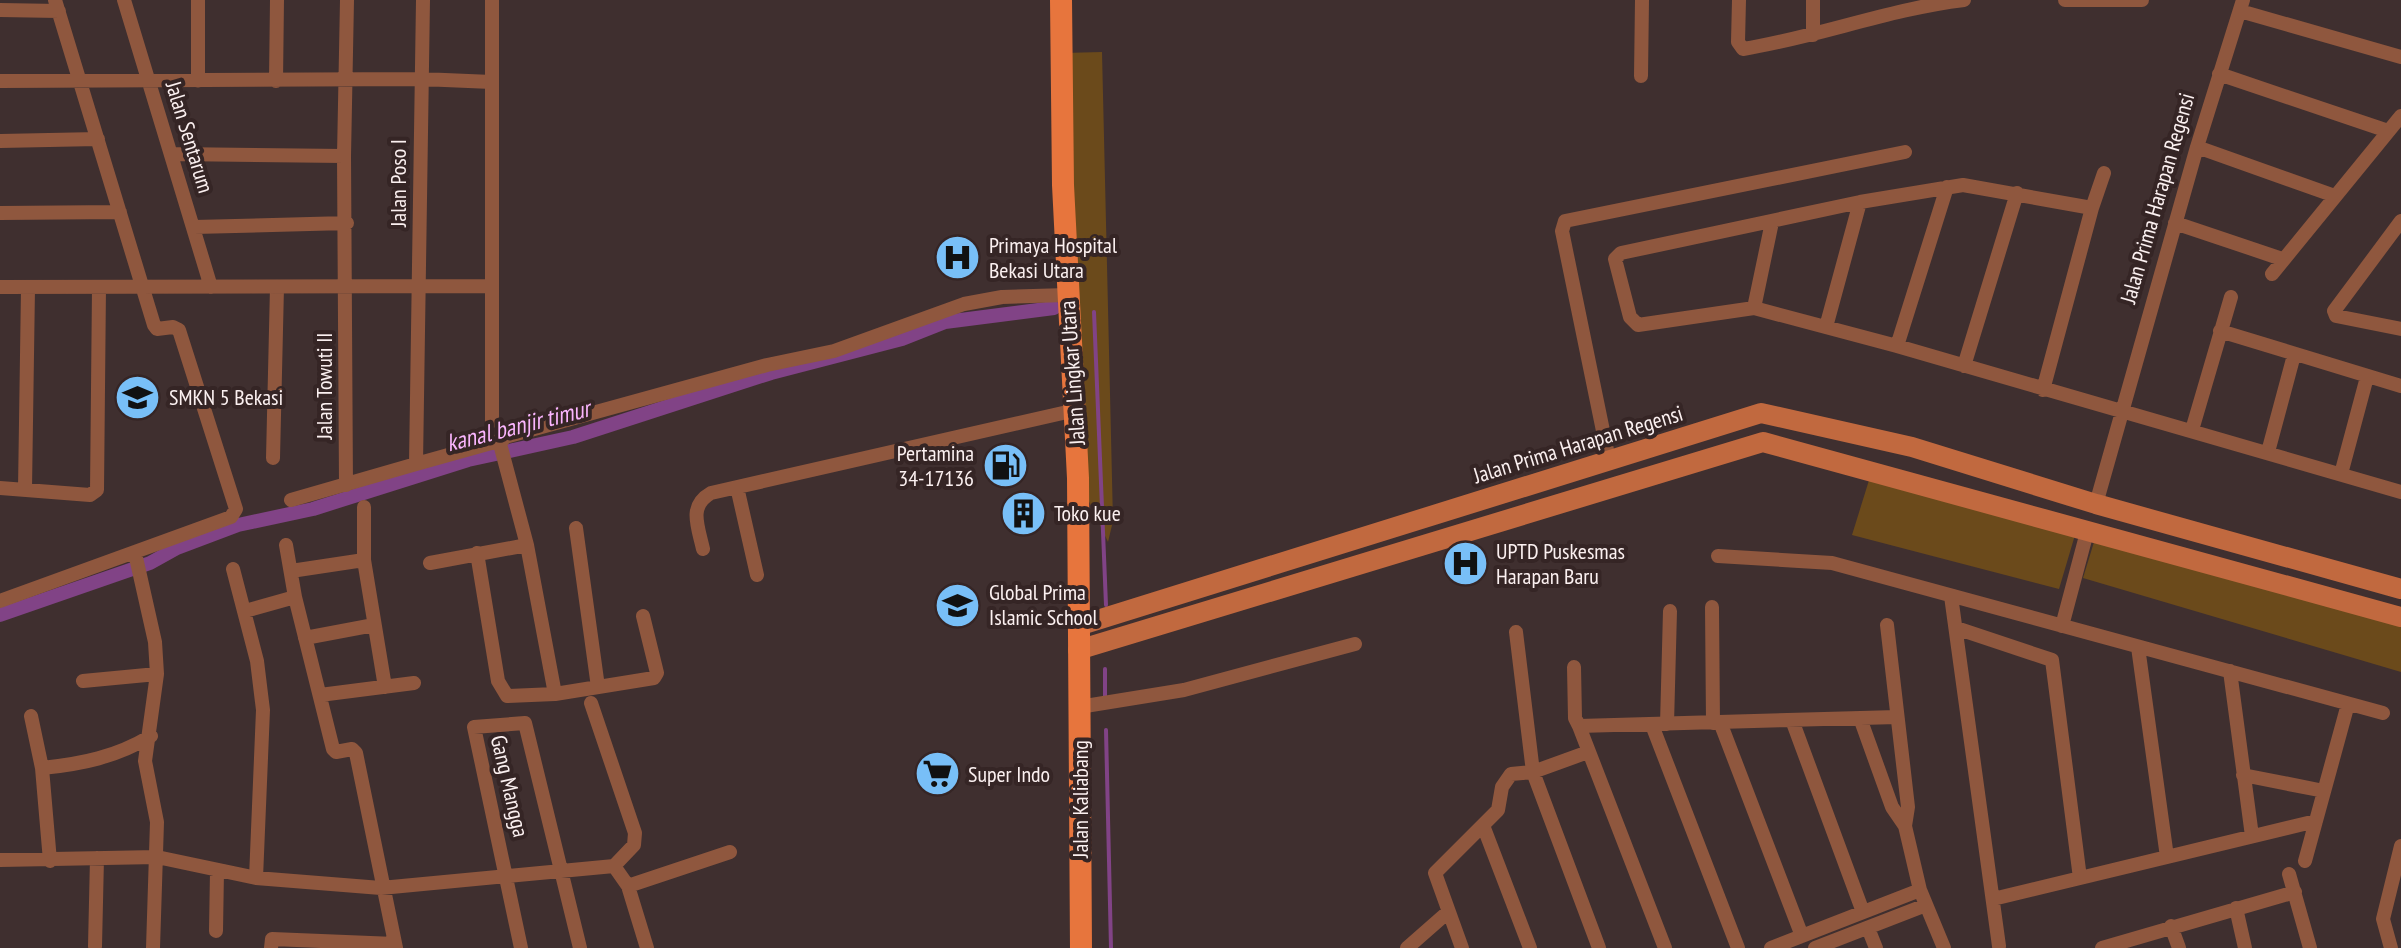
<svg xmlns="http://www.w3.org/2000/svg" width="2401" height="948" viewBox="0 0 2401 948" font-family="'PT Sans Narrow',sans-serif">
	<rect width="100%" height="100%" fill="#3f2f2f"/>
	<path fill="#6b4a1b" d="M1102 52 1113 521 1108 542 1078 478 1063 53Z
		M1870 477 2075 535 2059 589 1852 535Z
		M2094 542 2401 626V672L2083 578Z"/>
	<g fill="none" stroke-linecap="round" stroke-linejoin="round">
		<path stroke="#814386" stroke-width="4" d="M1094 312 1106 605
			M1105 669V698
			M1106 730 1111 948"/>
		<path stroke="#814386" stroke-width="14" d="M0 615 150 563 177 548 238 525 313 509 468 460 573 437 771 373 902 339 945 322 1054 308"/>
		<path stroke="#8f573e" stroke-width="14" d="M124 0 211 287
			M492 0V421
			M1739 0 1738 42 1743 49C1818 37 1889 9 1964 0
			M2065 0H2142
			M0 10 59 11
			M2240 11 2401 57
			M1813 35V0
			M2219 74 2388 131
			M1641 76 1642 0
			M0 81 421 79 492 82
			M198 81V0
			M276 81 277 0
			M0 141 98 139
			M2197 147 2335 196
			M173 154 344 156
			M2092 208 1963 185 1860 202 1621 253 1615 259 1630 317 1638 325 1754 308 1897 346 2401 492
			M0 213 120 212
			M2401 221 2334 311 2336 316 2401 329
			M2175 223 2282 259
			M194 227 347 223
			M2272 274 2401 116
			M0 287 492 286
			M1754 308 1772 222
			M1826 327 1860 202
			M2220 331 2401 386
			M1897 346 1947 187
			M1964 366 2017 193
			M2043 390 2092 208 2104 173
			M2192 430 2231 297
			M2268 452 2294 355
			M273 458 277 287
			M1609 460 1562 231 1565 221 1905 152
			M416 464 502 440
			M2341 474 2367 377
			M346 485 344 156 347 0
			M737 487 757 575
			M0 488 90 495 97 490 99 287
			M25 489 28 288
			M291 500 416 464 423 0
			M2096 504 2197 147 2243 0
			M364 507V560L385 687
			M576 528 598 687
			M527 545 555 694
			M703 549C698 526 688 506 711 493L1076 410
			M135 553 155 642 157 674 145 761 157 822 153 948
			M477 553 498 681 507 696 555 694 654 678 657 673 643 616
			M1718 556 1832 563 2383 713
			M430 563 527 545 500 444 505 437 767 365 834 351 964 304 1002 297 1067 295
			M233 569 257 661 263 710 256 878
			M291 571 364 560
			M1951 596 1999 946
			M295 597 333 749 336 752 352 749 356 753 396 948
			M0 601 231 517 236 509 179 330 173 327 157 329 154 325 55 0
			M1712 607 1713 723
			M245 611 295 597 286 545
			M1887 625 1908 807 1905 826
			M2062 626 2087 532
			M1956 628 2052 660 2080 878
			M1516 632 1533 772 1599 948
			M305 638 374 625
			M2138 647 2167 857
			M1574 667 1575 718 1579 726
			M2230 671 2252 836
			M83 681 157 674
			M320 695 414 683
			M591 703 635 833 634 845 614 866
			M1079 707 1184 690 1355 644
			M31 716 42 768 50 861
			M1860 718 1892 807 1905 826 1920 890 1944 948
			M1792 720 1863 912
			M1720 722 1802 936
			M1667 724 1670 611
			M1652 725 1738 948
			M42 768C82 764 116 757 151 736
			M2243 775 2324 791
			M1484 828 1530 948
			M0 860 157 857 256 878 381 888 614 866 628 886 647 948
			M2305 861 2348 704
			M2289 874 2310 948
			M628 886 730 852
			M1993 899 2316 821
			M2236 908 2245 948
			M2171 926 2179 948
			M1868 928 1876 948
			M216 931 217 871
			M95 946 97 858
			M271 948 272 939 395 944
			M521 948 474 727 525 723 580 948
			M1407 948 1448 912
			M1462 948 1435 873 1498 810 1502 787 1511 774 1533 772 1588 752
			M1665 948 1579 726 1897 717
			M1771 948 1920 890
			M1815 948 1926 905
			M2102 948 2295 892
			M2391 948 2383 919 2401 846"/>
		<path stroke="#c1693f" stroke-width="20" d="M1078 626 1761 413 1912 447 2096 504 2401 589
			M1078 650 1763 442 2401 617"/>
		<path stroke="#e7753d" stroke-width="22" d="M1061 0 1063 185 1078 478 1081 948"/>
	</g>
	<defs>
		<symbol id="hospital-disc" viewBox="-11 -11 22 22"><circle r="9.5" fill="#78bff7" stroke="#352525"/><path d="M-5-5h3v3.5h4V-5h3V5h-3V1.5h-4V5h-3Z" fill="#111"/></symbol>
		<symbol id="school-disc" viewBox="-11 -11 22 22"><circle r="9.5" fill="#78bff7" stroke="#352525"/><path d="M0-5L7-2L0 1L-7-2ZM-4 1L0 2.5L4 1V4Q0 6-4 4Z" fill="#111"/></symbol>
		<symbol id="fuel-disc" viewBox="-11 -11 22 22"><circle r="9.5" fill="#78bff7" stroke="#352525"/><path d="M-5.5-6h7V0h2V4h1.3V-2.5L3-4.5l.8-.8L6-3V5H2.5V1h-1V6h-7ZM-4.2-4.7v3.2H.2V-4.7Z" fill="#111"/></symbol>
		<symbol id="building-disc" viewBox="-11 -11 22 22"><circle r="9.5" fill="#78bff7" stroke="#352525"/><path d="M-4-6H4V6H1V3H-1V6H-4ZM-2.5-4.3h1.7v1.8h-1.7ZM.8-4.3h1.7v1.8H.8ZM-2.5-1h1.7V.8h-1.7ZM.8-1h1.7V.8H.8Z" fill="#111"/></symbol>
		<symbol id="supermarket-disc" viewBox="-11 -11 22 22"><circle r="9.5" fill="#78bff7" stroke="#352525"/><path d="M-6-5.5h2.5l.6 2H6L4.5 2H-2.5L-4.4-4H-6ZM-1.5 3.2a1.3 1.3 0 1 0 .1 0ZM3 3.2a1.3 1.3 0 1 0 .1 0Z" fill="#111"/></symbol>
	</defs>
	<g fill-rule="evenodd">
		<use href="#hospital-disc" x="932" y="232" width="51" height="51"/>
		<use href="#school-disc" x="112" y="372" width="51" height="51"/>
		<use href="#fuel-disc" x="980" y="440" width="51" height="51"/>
		<use href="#building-disc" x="998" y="488" width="51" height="51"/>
		<use href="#hospital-disc" x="1440" y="538" width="51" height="51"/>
		<use href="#school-disc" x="932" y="580" width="51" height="51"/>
		<use href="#supermarket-disc" x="912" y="748" width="51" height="51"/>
	</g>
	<g text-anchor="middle" stroke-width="8" stroke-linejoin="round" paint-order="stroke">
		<g font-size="22" fill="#fbf0f0" stroke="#352525">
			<text transform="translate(190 137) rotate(73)" y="8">Jalan Sentarum</text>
			<text transform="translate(398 183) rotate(-90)" y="8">Jalan Poso I</text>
			<text transform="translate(2157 198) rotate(-74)" y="8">Jalan Prima Harapan Regensi</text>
			<text transform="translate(1072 373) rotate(-94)" y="8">Jalan Lingkar Utara</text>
			<text transform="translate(324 386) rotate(-90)" y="8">Jalan Towuti II</text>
			<text transform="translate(1578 444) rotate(-17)" y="8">Jalan Prima Harapan Regensi</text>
			<text transform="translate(510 786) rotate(77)" y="8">Gang Mangga</text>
			<text transform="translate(1080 799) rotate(-90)" y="8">Jalan Kaliabang</text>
		</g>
		<g font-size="22" fill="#fbf0f0" stroke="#352525" text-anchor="start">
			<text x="989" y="253">Primaya Hospital<tspan x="989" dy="25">Bekasi Utara</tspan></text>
			<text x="169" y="405">SMKN 5 Bekasi</text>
			<text x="974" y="461" text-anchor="end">Pertamina<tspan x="974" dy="25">34-17136</tspan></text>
			<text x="1054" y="521">Toko kue</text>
			<text x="1496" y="559">UPTD Puskesmas<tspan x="1496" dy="25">Harapan Baru</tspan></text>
			<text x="989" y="600">Global Prima<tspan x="989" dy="25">Islamic School</tspan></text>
			<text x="968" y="782">Super Indo</text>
		</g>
		<g font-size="24" font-style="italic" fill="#fab5fe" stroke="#352525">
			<text transform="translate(518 426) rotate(-14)" y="8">kanal banjir timur</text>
		</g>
	</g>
</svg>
